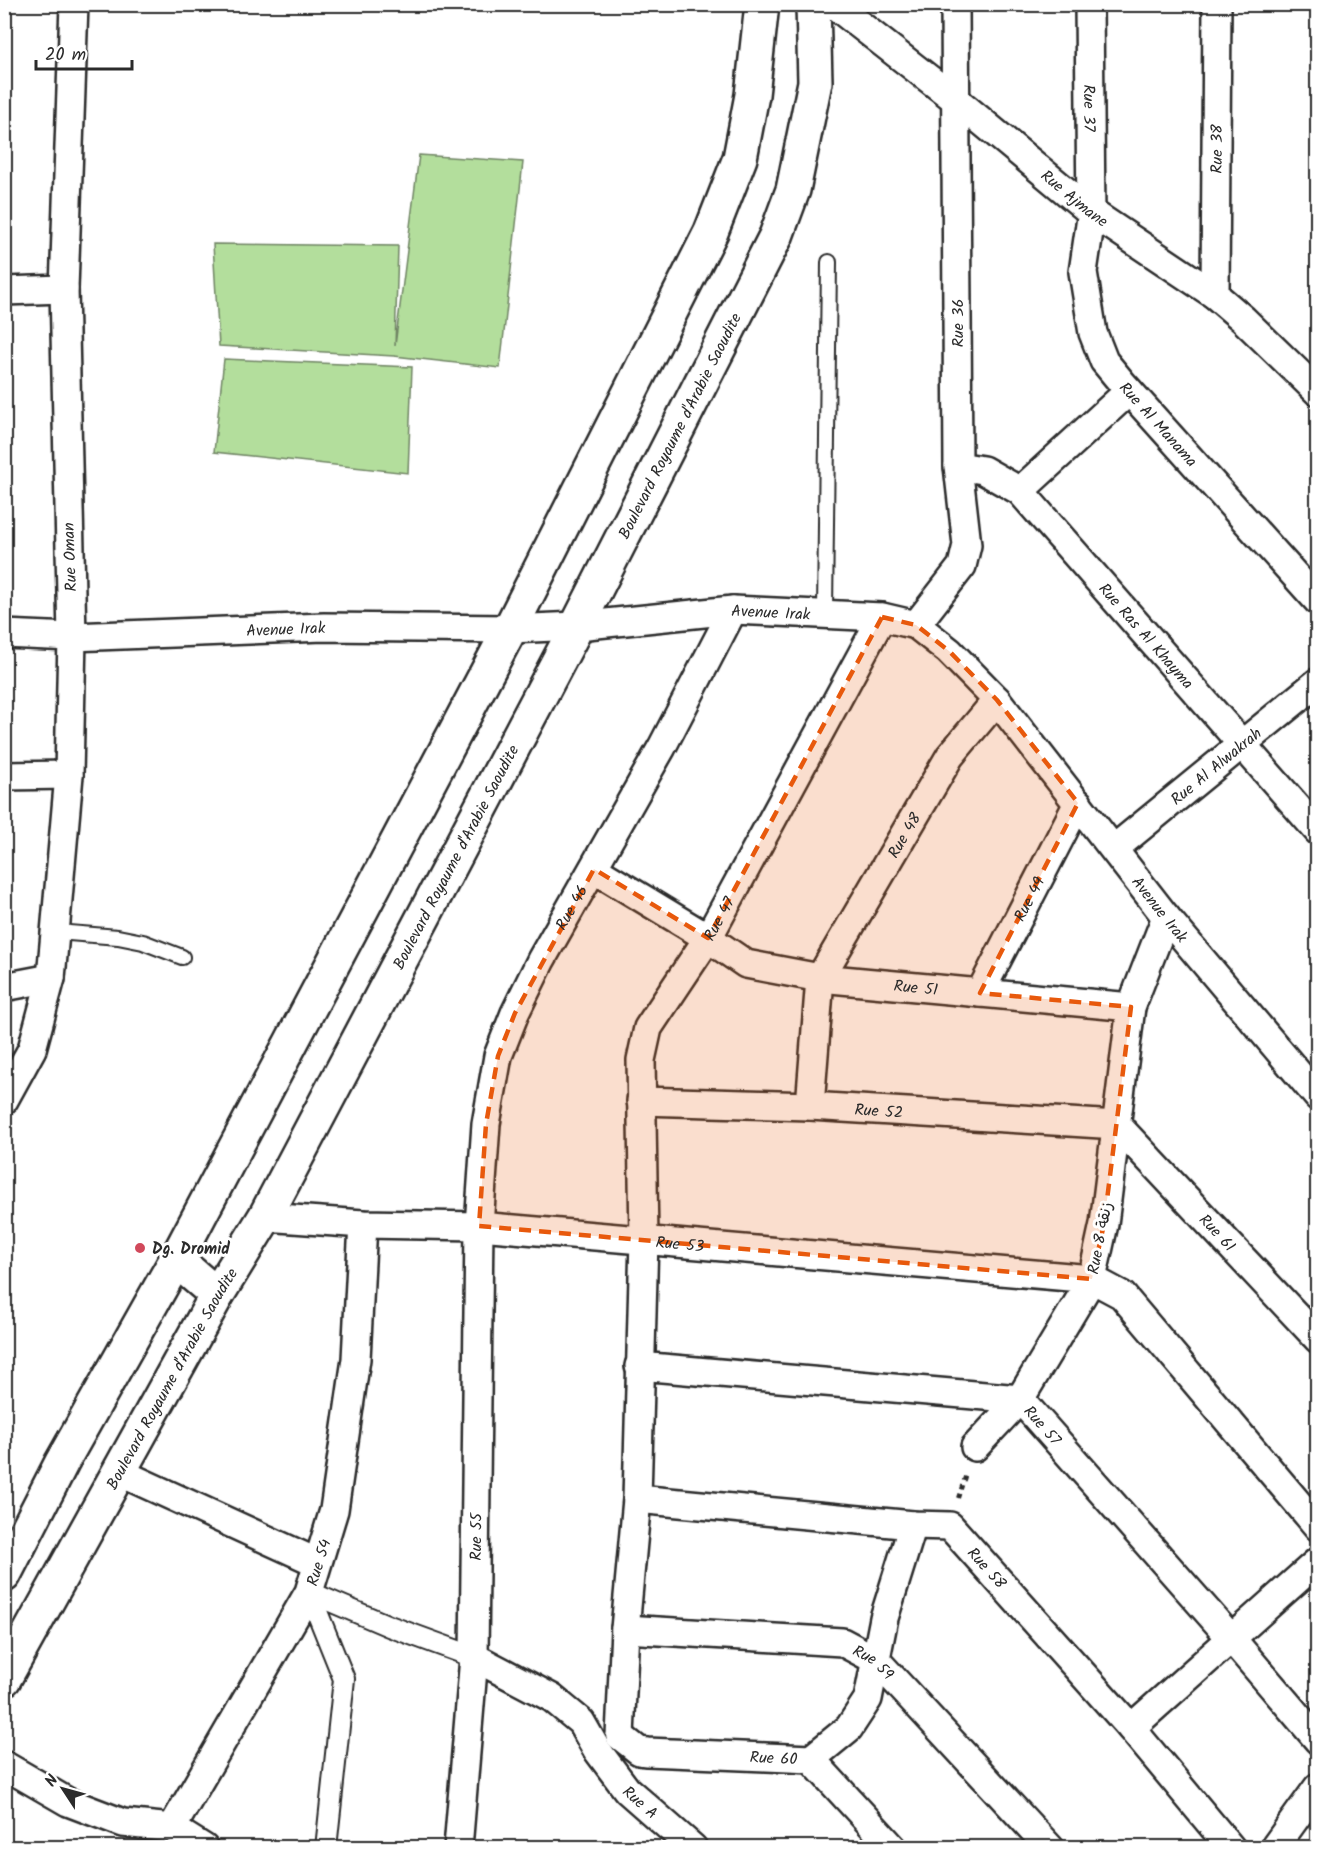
<svg xmlns="http://www.w3.org/2000/svg" width="1322" height="1852" viewBox="0 0 1322 1852" font-family="Kalam,'Playpen Sans Arabic',sans-serif">
	<rect width="100%" height="100%" fill="#fff"/>
	<filter id="ink" filterUnits="userSpaceOnUse"><feTurbulence type="fractalNoise" baseFrequency=".0167" numOctaves="2"/><feDisplacementMap in="SourceGraphic" scale="12" xChannelSelector="R" yChannelSelector="G"/><feConvolveMatrix kernelMatrix="1 2 1 2 8 2 1 2 1" color-interpolation-filters="sRGB"/></filter>
	<g filter="url(#ink)">
		<path fill="#b3de9c" stroke="#6f8464" stroke-width="1.5" d="M419 155 523 162 500 368 394 356 219 346 213 244 398 246 395 346Z
			M224 359 412 367 408 473 214 452Z"/>
		<g fill="none" stroke-linecap="round" stroke-linejoin="round">
			<defs>
				<path id="service" d="M825 612 829 262
					M57 932 118 937 143 942 182 957"/>
				<path id="pedestrian" d="M309 1592 344 1679 326 1848
					M309 1592 389 1626 474 1657"/>
				<g id="minor">
					<path id="s1" d="M833 4 956 100 1091 212 1215 295 1243 319 1318 392"/>
					<path id="s2" d="M1089 4 1091 218 1083 272 1093 333 1104 361 1123 384 1318 601"/>
					<path d="M4 291 64 289"/>
					<path id="s3" d="M1215 295 1217 4"/>
					<path id="s4" d="M958 466 983 470 1020 491 1318 831"/>
					<path d="M1020 491 1129 391"/>
					<path d="M916 625 962 566 967 545 958 466 955 4"/>
					<path id="s5" d="M4 634 72 637 324 627 510 629 577 626 733 610 882 617 916 625 949 651 997 700 1166 917 1318 1097"/>
					<path d="M4 776 69 775"/>
					<path id="s6" d="M1115 848 1318 682"/>
					<path id="s7" d="M594 869 708 938 746 964 820 978 1131 1007"/>
					<path d="M4 987 51 978"/>
					<path id="s8" d="M980 993 1078 803"/>
					<path d="M4 1100 32 1049 51 978 69 775 72 637 64 289 74 4"/>
					<path id="s9" d="M641 1101 810 1106 1117 1125 1318 1339"/>
					<path id="s10" d="M810 1106 820 978 950 756 997 700"/>
					<path id="s11" d="M265 1217 363 1224 479 1226 1092 1279 1122 1295 1318 1527"/>
					<path id="s12" d="M639 1366 1020 1399 1230 1637 1318 1740"/>
					<path d="M975 1447 1020 1399 1092 1279 1104 1224 1131 1007 1166 917"/>
					<path d="M119 1472 316 1562"/>
					<path id="s13" d="M637 1499 913 1525 950 1526 1131 1728 1231 1848"/>
					<path id="s14" d="M625 1629 842 1642 876 1660 1050 1848"/>
					<path id="s15" d="M474 1657 552 1698 581 1722 597 1750 627 1790 693 1848"/>
					<path d="M1131 1728 1318 1561"/>
					<path id="s16" d="M620 1736 625 1629 637 1499 644 1239 641 1060 648 1028 708 938 882 617"/>
					<path id="s17" d="M620 1736 639 1751 647 1752 811 1759 893 1848"/>
					<path d="M811 1759 849 1728 868 1699 884 1618 913 1525"/>
					<path d="M4 1765 68 1802 123 1823 172 1828 204 1848"/>
					<path id="s18" d="M172 1828 309 1592 334 1510 356 1359 363 1224"/>
					<path id="s19" d="M458 1848 474 1657 479 1226 486 1124 498 1056 515 1013 541 960 662 747 733 610"/>
					<path d="M1274 1848 1318 1787"/>
				</g>
				<g id="secondary">
					<path d="M176 1260 217 1295"/>
					<path d="M4 1575 62 1462 176 1260 510 629 711 232 740 158 752 95 762 4"/>
					<path id="s20" d="M4 1679 217 1295 265 1217 577 626 776 236 793 190 815 82 813 4"/>
				</g>
			</defs>
			<use href="#service" stroke="#2b2b2b" stroke-width="18"/>
			<use href="#pedestrian" stroke="#2b2b2b" stroke-width="24"/>
			<use href="#minor" stroke="#2b2b2b" stroke-width="32"/>
			<use href="#secondary" stroke="#2b2b2b" stroke-width="38"/>
			<path stroke="#2b2b2b" stroke-width="4" stroke-dasharray="4.5 4.5" stroke-linecap="butt" d="M958 1498 966 1474"/>
			<use href="#service" stroke="#fff" stroke-width="14"/>
			<use href="#pedestrian" stroke="#fff" stroke-width="20"/>
			<use href="#minor" stroke="#fff" stroke-width="27"/>
			<use href="#secondary" stroke="#fff" stroke-width="33"/>
		</g>
	</g>
	<path fill="#e8590c" fill-opacity="0.2" stroke="#e8590c" stroke-width="4.5" stroke-dasharray="12 8" stroke-linejoin="round" d="M882 617 916 625 949 651 997 700 1078 803 980 993 1131 1007 1104 1224 1092 1279 479 1226 486 1124 498 1056 515 1013 594 869 708 938Z"/>
	<circle fill="#d1495b" stroke="#fff" stroke-width="2" cx="140" cy="1248" r="6"/>
	<g text-anchor="middle" stroke-width="6" stroke-linejoin="round" paint-order="stroke">
		<g font-size="16" fill="#2b2b2b" stroke="#fff">
			<text dy="6" stroke="none"><textPath href="#s2" startOffset="104">Rue 37</textPath></text>
			<text dy="6" stroke="none"><textPath href="#s3" startOffset="146">Rue 38</textPath></text>
			<text dy="6" stroke="none"><textPath href="#s1" startOffset="310">Rue Ajmane</textPath></text>
			<text transform="translate(957 323) rotate(-90)" y="6">Rue 36</text>
			<text dy="6" stroke="none"><textPath href="#s2" startOffset="444">Rue Al Manama</textPath></text>
			<text dy="6" stroke="none"><textPath href="#s20" startOffset="1424">Boulevard Royaume d'Arabie Saoudite</textPath></text>
			<text transform="translate(69 557) rotate(-92)" y="6">Rue Oman</text>
			<text dy="6" stroke="none"><textPath href="#s5" startOffset="768">Avenue Irak</textPath></text>
			<text dy="6" stroke="none"><textPath href="#s5" startOffset="282">Avenue Irak</textPath></text>
			<text dy="6" stroke="none"><textPath href="#s4" startOffset="260">Rue Ras Al Khayma</textPath></text>
			<text dy="6" stroke="none"><textPath href="#s6" startOffset="130">Rue Al Alwakrah</textPath></text>
			<text dy="6" stroke="none"><textPath href="#s10" startOffset="294">Rue 48</textPath></text>
			<text dy="6" stroke="none"><textPath href="#s20" startOffset="938">Boulevard Royaume d'Arabie Saoudite</textPath></text>
			<text dy="6" stroke="none"><textPath href="#s8" startOffset="106">Rue 49</textPath></text>
			<text dy="6" stroke="none"><textPath href="#s19" startOffset="960">Rue 46</textPath></text>
			<text dy="6" stroke="none"><textPath href="#s5" startOffset="1290">Avenue Irak</textPath></text>
			<text dy="6" stroke="none"><textPath href="#s16" startOffset="840">Rue 47</textPath></text>
			<text dy="6" stroke="none"><textPath href="#s7" startOffset="351">Rue 51</textPath></text>
			<text dy="6" stroke="none"><textPath href="#s9" startOffset="238">Rue 52</textPath></text>
			<text dy="6" stroke="none"><textPath href="#s9" startOffset="624">Rue 61</textPath></text>
			<text transform="translate(1099 1238) rotate(-79)" y="6">Rue 8 زنقة</text>
			<text dy="6" stroke="none"><textPath href="#s11" startOffset="416">Rue 53</textPath></text>
			<text dy="6" stroke="none"><textPath href="#s20" startOffset="344">Boulevard Royaume d'Arabie Saoudite</textPath></text>
			<text dy="6" stroke="none"><textPath href="#s12" startOffset="417">Rue 57</textPath></text>
			<text dy="6" stroke="none"><textPath href="#s19" startOffset="312">Rue 55</textPath></text>
			<text dy="6" stroke="none"><textPath href="#s18" startOffset="304">Rue 54</textPath></text>
			<text dy="6" stroke="none"><textPath href="#s13" startOffset="370">Rue 58</textPath></text>
			<text dy="6" stroke="none"><textPath href="#s14" startOffset="255">Rue 59</textPath></text>
			<text dy="6" stroke="none"><textPath href="#s17" startOffset="159">Rue 60</textPath></text>
			<text dy="6" stroke="none"><textPath href="#s15" startOffset="226">Rue A</textPath></text>
		</g>
		<g font-size="16" font-weight="bold" fill="#2b2b2b" stroke="#fff" text-anchor="start">
			<text x="152" y="1254">Dg. Dromid</text>
		</g>
	</g>
	<rect width="1322" height="1852" fill="none" stroke="#fff" stroke-width="24"/>
	<rect x="12" y="12" width="1298" height="1828" fill="none" stroke="#2b2b2b" stroke-width="2" filter="url(#ink)"/>
	<g transform="translate(63 1789) rotate(306)" stroke="#ffffff" stroke-width="4.5" paint-order="stroke">
	<path d="M0-4.5L10 22L0 15L-10 22Z" fill="#2b2b2b"/>
	<text y="-9" font-size="16" font-weight="bold" text-anchor="middle" fill="#2b2b2b">N</text>
	</g>
	<path d="M36 60v9h96v-9" fill="none" stroke="#2b2b2b" stroke-width="3"/>
	<text x="45" y="60" font-size="18" fill="#2b2b2b" stroke="#ffffff" stroke-width="4.5" paint-order="stroke">20 m</text>
</svg>
